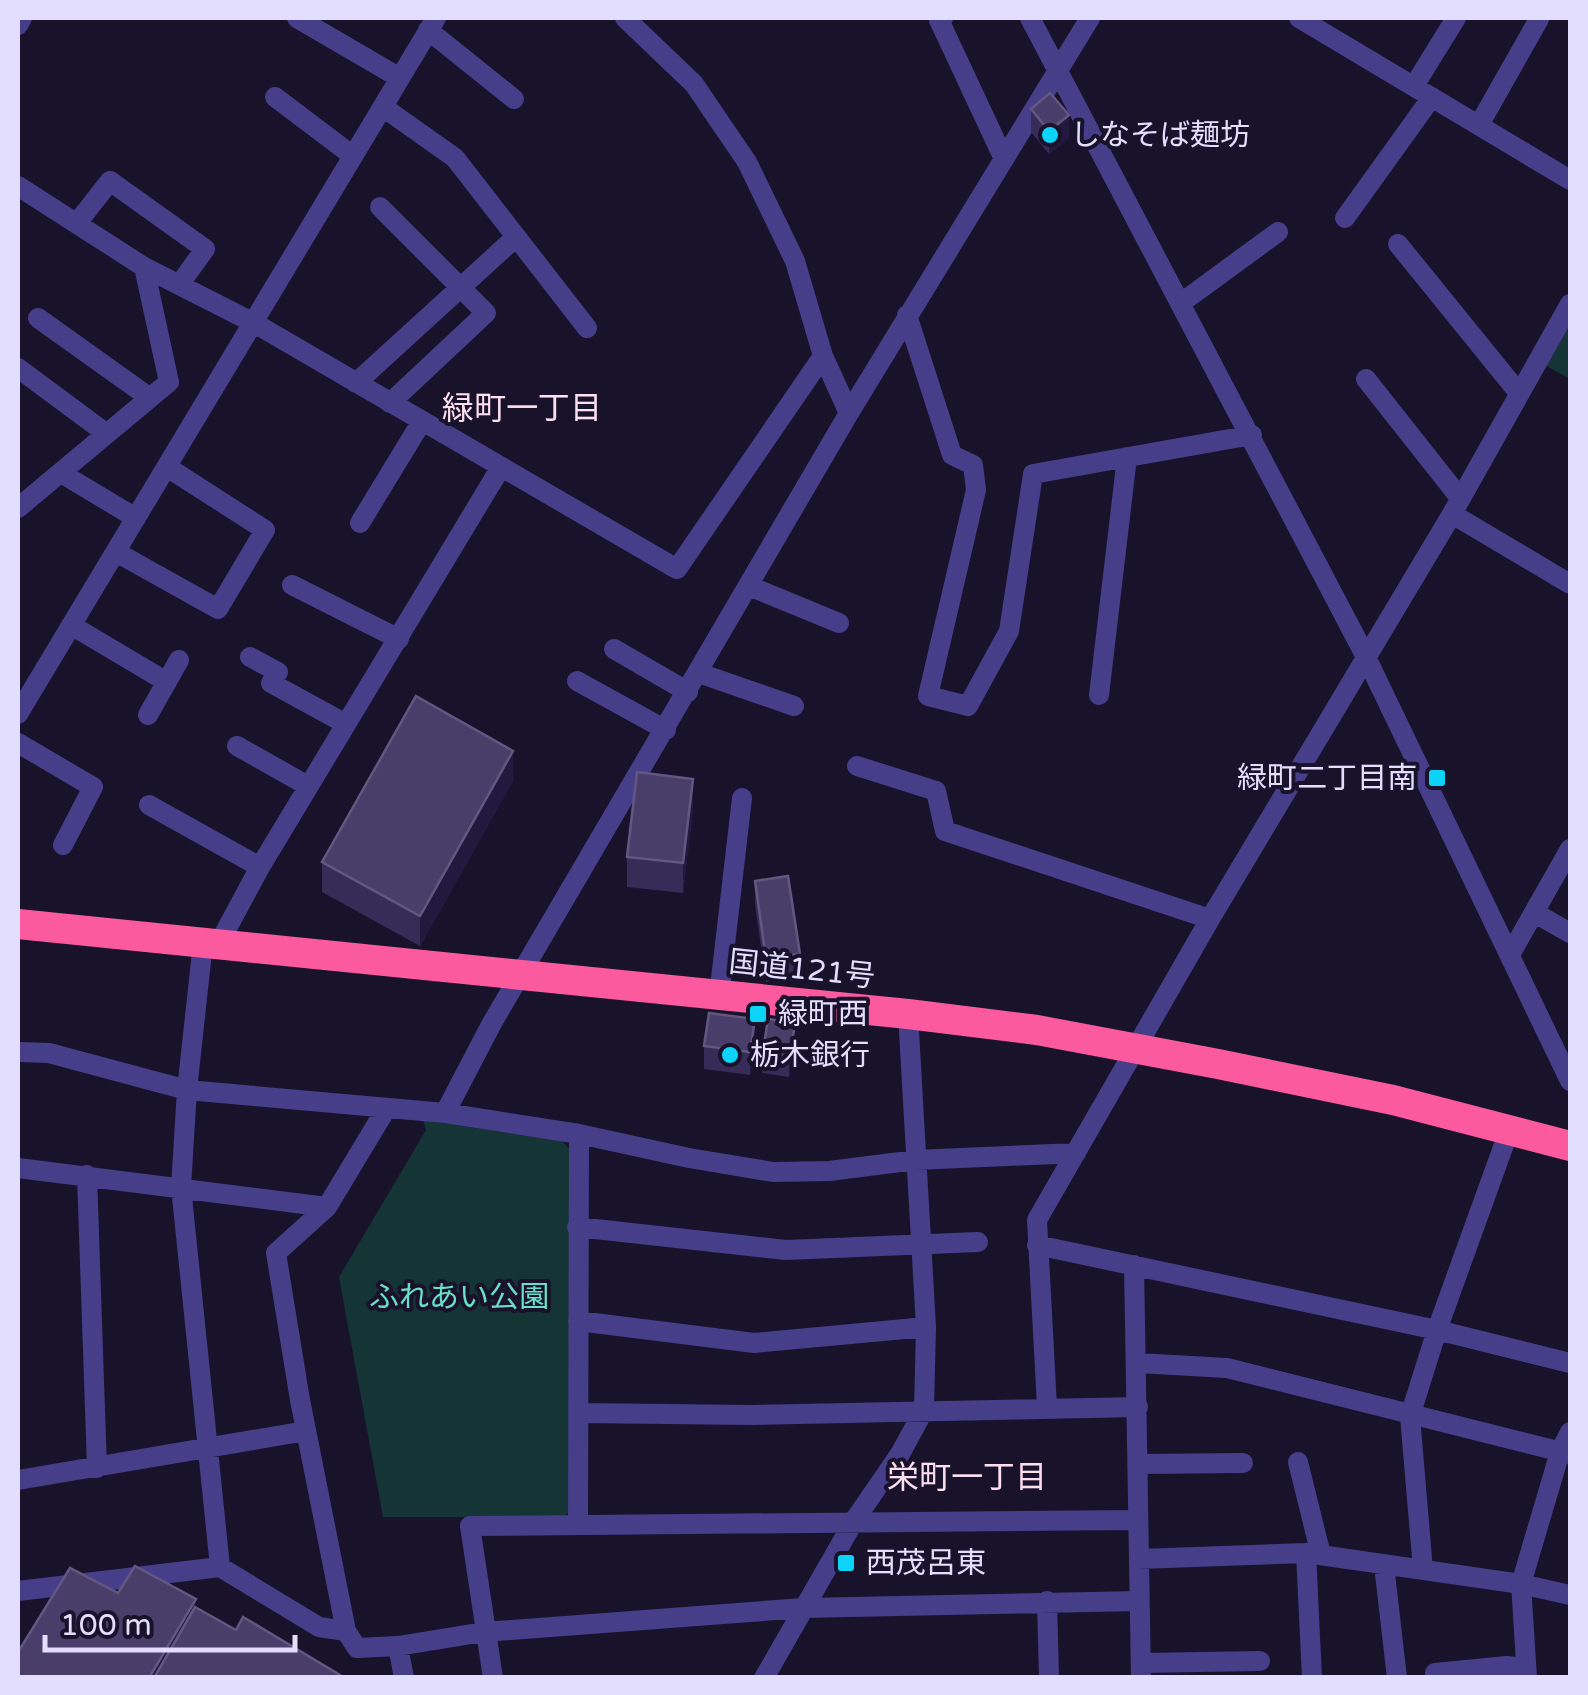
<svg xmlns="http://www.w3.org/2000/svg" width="1588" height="1695" viewBox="0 0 1588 1695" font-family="'Varela Round','Noto Sans JP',sans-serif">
	<rect width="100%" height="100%" fill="#18122b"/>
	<path fill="#153435" d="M1570 317V379L1543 364Z
		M423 1120 562 1141 573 1153V1509L563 1517H383L339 1277 426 1130Z"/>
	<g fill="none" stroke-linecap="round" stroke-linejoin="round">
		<path stroke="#463e89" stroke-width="20" d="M297 18 400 78
			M625 18 694 84 747 162 795 261 823 356 849 413
			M943 18 939 20 1004 159
			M1030 18 1366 657 1570 1081
			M1299 18 1570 180
			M18 25 22 18
			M428 30 514 99
			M1414 86 1456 18
			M275 97 353 156
			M383 107 455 158 587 328
			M1479 125 1539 19
			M18 186 144 267 254 323 677 569 823 356
			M380 207 486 313 390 403
			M1345 218 1432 97
			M77 223 110 181 205 249 179 285
			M1398 244 1518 392
			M1181 303 1278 232
			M907 315 952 455 973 465 976 490 928 696 968 706 1009 631 1033 474 1252 435
			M38 318 150 398
			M18 368 107 434
			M1366 379 1460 498
			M356 383 516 237
			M61 473 136 518
			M18 508 169 382 144 267
			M1452 514 1570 584
			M360 523 422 421
			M116 552 218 609 265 530 167 467
			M292 585 399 639
			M749 586 839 623
			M71 625 167 682
			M614 649 688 692
			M250 657 278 672 271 683 346 724
			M699 673 794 706
			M577 681 666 730
			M1099 695 1127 457
			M18 714 436 18
			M148 715 179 660
			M18 743 93 787 63 845
			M237 746 308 786
			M857 766 936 791 945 831 1210 919
			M149 805 260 867
			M1535 913 1570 933
			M203 943 187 1090 181 1187 220 1567
			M218 945 260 867 501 467
			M1511 953 1570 849
			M719 996 742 798
			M18 1052 49 1053 187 1090 445 1113 579 1134 689 1158 773 1172 829 1171 916 1160 1076 1153
			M386 1109 327 1207 276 1253 300 1400 346 1631 357 1648 398 1646 484 1632 803 1608 1139 1601
			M445 1113 492 1023 849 413 1090 18
			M18 1168 327 1207
			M87 1175 97 1468
			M577 1227 786 1250 978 1242
			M1037 1245 1437 1330 1570 1363
			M1134 1265 1141 1678
			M578 1321 754 1343 926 1327
			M1138 1363 1227 1368 1570 1454
			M1047 1407 1037 1220 1210 919 1452 514 1570 304
			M579 1413 752 1415 1138 1407
			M1298 1462 1321 1555
			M1138 1464 1243 1463
			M18 1480 306 1431
			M578 1524 579 1134
			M1306 1553 1312 1678
			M1139 1559 1306 1553 1521 1584 1570 1595
			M1384 1565 1397 1678
			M1423 1570 1410 1416 1437 1330 1510 1128
			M18 1591 220 1567 319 1627 346 1631
			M1047 1601 1049 1678
			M398 1646 404 1678
			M1141 1663 1260 1661
			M1435 1673 1507 1666 1526 1668
			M493 1678 470 1526 1138 1520
			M764 1678 854 1521 900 1454 924 1410 926 1327 908 1014
			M1527 1678 1521 1584 1560 1452 1570 1432"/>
		<path stroke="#fb5b9e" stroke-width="30" d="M18 924 908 1014 1037 1030 1218 1064 1393 1100 1570 1146"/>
	</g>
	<path fill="#372b58" d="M1031 109 1069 138 1049 154 1031 132Z
		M513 781 420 946 322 892V862Z
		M693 809 683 893 627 887V857Z
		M755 881 800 954V976L766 982 755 904Z
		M795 1038 789 1077 762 1073V1058Z
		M755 1042 750 1075 704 1069V1046Z"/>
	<path fill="#23193f" d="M1069 115V138L1049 154V131Z
		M513 751V781L420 946V916Z
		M693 779V809L683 893V863Z
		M755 1019V1042L750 1075V1052Z
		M795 1023V1038L789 1077V1062Z
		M196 1599V1621L162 1678H149Z"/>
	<path fill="#493e6a" stroke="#625781" stroke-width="2.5" d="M1050 93 1069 115 1049 131 1031 109Z
		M416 696 513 751 420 916 322 862Z
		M637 772 693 779 683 863 627 857Z
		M788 876 800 954 766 959 755 881Z
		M709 1013 755 1019 750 1052 704 1046Z
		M768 1019 795 1023 789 1062 762 1058Z
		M135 1566 196 1599 149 1678H18V1652L70 1568 118 1593Z
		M195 1607 236 1630 243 1617 345 1678H154Z"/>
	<g fill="#0ed3f9" stroke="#18122b" stroke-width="4">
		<circle cx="1050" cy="135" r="10"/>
		<rect x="1427" y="768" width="20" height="20" rx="5"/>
		<rect x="748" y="1004" width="20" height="20" rx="5"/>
		<circle cx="730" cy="1055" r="10"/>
		<rect x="836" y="1553" width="20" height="20" rx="5"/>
	</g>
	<g text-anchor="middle" stroke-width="8" stroke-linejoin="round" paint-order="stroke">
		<g font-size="30" fill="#e3ddfe" stroke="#18122b" text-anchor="start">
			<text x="1070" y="145">しなそば麺坊</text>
			<text x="1417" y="788" text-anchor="end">緑町二丁目南</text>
			<text x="778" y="1024">緑町西</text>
			<text x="750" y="1065">栃木銀行</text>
			<text x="866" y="1573">西茂呂東</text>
		</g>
		<g font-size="30" fill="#e3ddfe" stroke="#18122b">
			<text transform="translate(802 969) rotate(6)" y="10">国道121号</text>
		</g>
		<g font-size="30" fill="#69dec8" stroke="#18122b">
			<text x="459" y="1307">ふれあい公園</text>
		</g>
		<g font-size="32" fill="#fedff1" stroke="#18122b">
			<text x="522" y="419">緑町一丁目</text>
			<text x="967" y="1488">栄町一丁目</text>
		</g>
	</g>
	<rect width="1588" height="1695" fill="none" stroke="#e3ddfe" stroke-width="40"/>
	<path d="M45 1635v15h250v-15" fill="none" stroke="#e3ddfe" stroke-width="5"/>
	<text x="60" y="1635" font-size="30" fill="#e3ddfe" stroke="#18122b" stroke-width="8" paint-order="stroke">100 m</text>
</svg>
